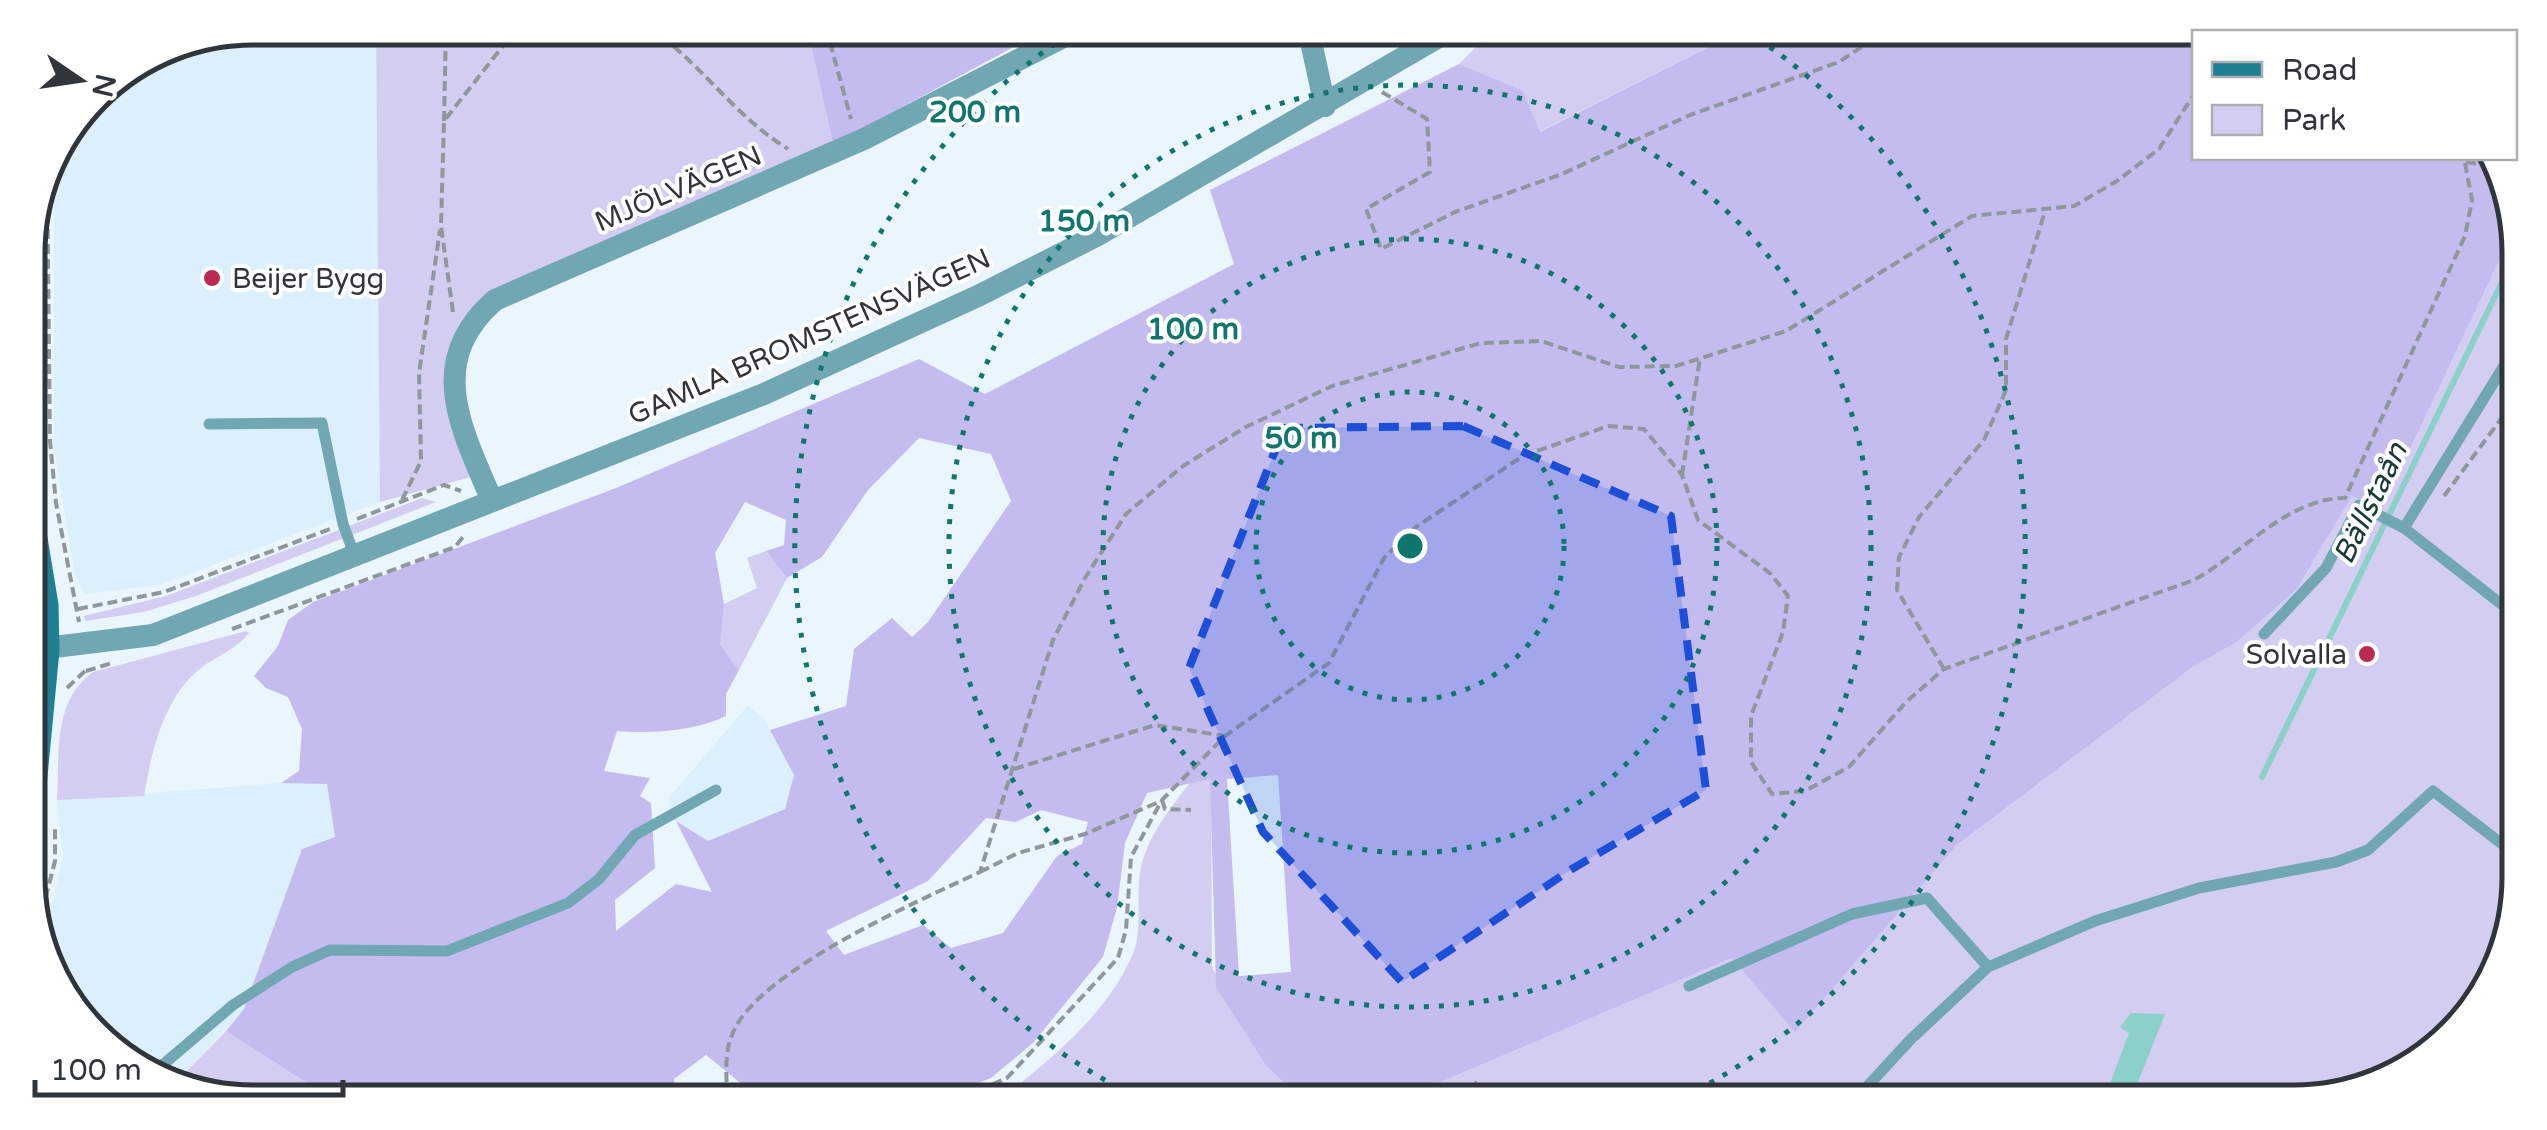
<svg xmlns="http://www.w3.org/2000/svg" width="2547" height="1130" viewBox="0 0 2547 1130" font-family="'Varela Round',sans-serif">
	<rect width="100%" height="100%" fill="#ebf5fd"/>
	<path fill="#dbeffd" d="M253 28H376L380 502 160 585 84 594 74 572 54 447V149L104 84 167 44Z
		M748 705 765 720 794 775 785 809 708 841 672 818 668 799Z
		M281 783 327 784 335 837 302 849 244 1009 172 1086 166 1085 67 998 43 940 63 857 57 800Z"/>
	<path fill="#d3cef1" d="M376 28H807L833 144 496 288 455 334 471 477 380 502Z
		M1495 28H1746L1539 132 1459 64Z
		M2517 223 2519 878 2502 964 2420 1064 2308 1102H1382L1399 1100 1732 958 1795 1031 1957 845 2193 667 2237 642 2297 589 2352 496 2381 511Z
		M422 498 436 502 196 596 144 612 85 621 84 616 166 596Z
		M766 551 787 578 739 670 719 645 724 604 757 588 747 558Z
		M246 631 249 633C234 652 212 657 194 674 162 704 151 755 144 796L57 800C60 753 52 702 93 672Z
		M1193 779H1211L1212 967 1267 1067 1305 1102H997C1046 1063 1106 1016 1132 956 1143 933 1136 898 1140 872 1146 837 1172 806 1193 779Z
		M226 1031 336 1102H253L172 1086Z"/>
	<path fill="#c4bcef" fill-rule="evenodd" d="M807 28H1049L833 144Z
		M1746 28H2294L2319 32H2194V158H2490L2517 223 2381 511 2352 496 2297 589 2237 642 2193 667 1957 845 1795 1032 1732 958 1399 1100 1305 1102 1267 1067 1216 987 1210 779 1147 793 1125 843 1117 908 1103 957 1033 1043 991 1078 937 1099 754 1094 706 1055 674 1079 677 1102H336L226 1031 244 1009 302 849 335 837 327 784 281 783 299 771 302 729 288 697 266 688 254 676 278 646 288 620 313 602 616 488 919 359 985 394 1234 264 1210 190 1459 64 1523 91 1540 132ZM919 438 991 454 1011 501 928 622 912 637 892 618 854 649 846 706 770 730 794 775 785 809 708 841 676 821 712 892 676 884 616 931 615 900 655 868 651 803 640 796 650 778 604 771 617 731C651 734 695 731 726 716V694L739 670 720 645 724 604 715 553 745 502 786 520 784 545 766 551 787 578 822 557 868 490ZM1278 775 1291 972 1239 976 1227 779ZM1041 810 1088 822 1082 844 1057 856 1003 933 951 948 923 925 844 955 826 931 928 881 986 818 1016 822Z"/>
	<path fill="#8bd1ca" d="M2131 1013 2165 1014 2130 1102H2103L2129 1033 2120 1027Z"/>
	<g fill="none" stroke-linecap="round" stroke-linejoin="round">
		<path stroke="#8bd1ca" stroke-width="6" d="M2262 777 2518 249"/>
		<path stroke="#8f979d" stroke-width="4" stroke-dasharray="10 5" stroke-linecap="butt" d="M650 28C701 63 734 116 788 149
			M826 28 851 119
			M2273 32H2301
			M1382 92 1427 119 1430 172 1366 209 1381 249 1455 212 1562 174 1690 115 1839 62 1890 28
			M444 121 446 28
			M2466 162 2494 166
			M47 169 50 441 56 503 79 622
			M34 216 36 448 41 483
			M453 312 441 226 444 121 517 28
			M1682 475 1700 358
			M2444 496 2518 396
			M402 500 421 461 419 373 440 230
			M357 519 444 485 461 491
			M78 609 164 592 330 529
			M232 629 455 547 463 537
			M1944 669 1897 590 1899 557 1919 517 1984 440 2006 390V339L2045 211
			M86 671 112 663
			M67 688 85 671
			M1014 769 1155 725 1225 736
			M1162 800 1165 809 1191 810
			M980 872 1018 853 1085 834 1161 801
			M38 927 55 861V829
			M746 1102 727 1089C726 1072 725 1051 732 1035 755 972 919 901 980 872L1053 640 1085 578 1126 514 1183 466 1246 427 1332 386 1481 343 1541 341 1619 367 1676 366 1786 331 1972 216 2074 206 2117 181 2159 149 2194 94
			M951 1102 1007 1078 1118 958 1126 930 1131 857 1162 800 1225 736 1329 663 1384 558 1416 527 1523 456 1608 426 1644 429 1682 475 1698 520 1771 574 1788 596 1783 632 1751 716V762L1772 794 1805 791 1849 767 1906 702 1944 669 2194 580C2243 553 2288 498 2345 498L2465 236 2472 200 2464 158
			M1452 1102 1477 1082"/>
		<path stroke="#71a6b3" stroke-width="11" d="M209 424 322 423 343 524 354 554
			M2404 528 2518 343
			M2264 634 2326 568 2359 505 2404 528 2519 618
			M1689 986 1852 914 1927 898 1988 967
			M152 1074 233 1005 292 967 330 950 447 951 568 903 599 879 635 835 716 790
			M1853 1102 1910 1040 1988 967 2095 921 2199 888 2336 862 2368 850 2433 791 2519 857"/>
		<path stroke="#71a6b3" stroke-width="22" d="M1308 28 1325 106
			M492 501C462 429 424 362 495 300L864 139 1081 28
			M29 650 153 635 764 394 980 295 1098 235 1454 28"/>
		<path stroke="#1f8093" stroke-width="25" d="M29 502 46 605 47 650 29 839"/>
	</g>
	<path fill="#1d4ed8" fill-opacity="0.2" stroke="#1d4ed8" stroke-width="8" stroke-dasharray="20 12" stroke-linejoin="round" d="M1463 426 1671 516 1706 790 1572 869 1402 982 1263 832 1189 668 1284 428Z"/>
	<g fill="none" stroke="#0f766e" stroke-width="5" stroke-dasharray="5 10">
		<circle cx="1410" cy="546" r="154"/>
		<circle cx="1410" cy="546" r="307"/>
		<circle cx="1410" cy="546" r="461"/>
		<path d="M1145 1101A615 615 0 0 1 1075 30M1745 30A615 615 0 0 1 1675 1101"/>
	</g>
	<g fill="#ba2a53" stroke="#fff" stroke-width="4">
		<circle cx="212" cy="278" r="10"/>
		<circle cx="2367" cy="654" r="10"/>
	</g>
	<g text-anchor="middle" stroke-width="8" stroke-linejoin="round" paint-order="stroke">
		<g font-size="28" fill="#2f353a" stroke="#fff">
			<text transform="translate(678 188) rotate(-23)" y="10">MJÖLVÄGEN</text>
			<text transform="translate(809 336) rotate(-24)" y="10">GAMLA BROMSTENSVÄGEN</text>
		</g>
		<g font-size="28" fill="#2f353a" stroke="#fff" text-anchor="start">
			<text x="232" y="288">Beijer Bygg</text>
			<text x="2347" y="664" text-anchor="end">Solvalla</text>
		</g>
		<g font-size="30" font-style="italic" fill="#183a37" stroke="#fff">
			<text transform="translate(2370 503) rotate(-64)" y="10">Bällstaån</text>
		</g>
	</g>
	<path d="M0 0H2547V1130H0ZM253 45H2294A208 208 0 0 1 2502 253V877A208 208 0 0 1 2294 1085H253A208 208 0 0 1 45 877V253A208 208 0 0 1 253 45Z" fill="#fff" fill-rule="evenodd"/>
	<path fill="none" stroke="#2f353a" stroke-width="5" d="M253 45H2294A208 208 0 0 1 2502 253V877A208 208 0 0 1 2294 1085H253A208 208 0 0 1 45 877V253A208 208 0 0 1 253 45Z"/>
	<circle cx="1410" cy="546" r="15" fill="#0f766e" stroke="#fff" stroke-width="5"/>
	<g font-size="30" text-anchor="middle" font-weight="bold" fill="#0f766e" stroke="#fff" stroke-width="8" stroke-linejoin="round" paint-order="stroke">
		<text x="975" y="122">200 m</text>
		<text x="1084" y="231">150 m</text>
		<text x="1193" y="339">100 m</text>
		<text x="1301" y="448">50 m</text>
	</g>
	<rect x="2192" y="30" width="325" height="130" fill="#ffffff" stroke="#acaeb0" stroke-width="2.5"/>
	<rect x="2212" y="62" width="50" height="15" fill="#1f8093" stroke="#acaeb0" stroke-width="2.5"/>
	<text x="2282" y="80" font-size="30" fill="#2f353a">Road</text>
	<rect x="2212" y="105" width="50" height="30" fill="#d3cef1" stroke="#acaeb0" stroke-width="2.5"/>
	<text x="2282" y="130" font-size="30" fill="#2f353a">Park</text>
	<g transform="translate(80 80) rotate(103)" stroke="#ffffff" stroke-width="8" paint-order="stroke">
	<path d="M0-8L18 38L0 25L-18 38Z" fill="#2f353a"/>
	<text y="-15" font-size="28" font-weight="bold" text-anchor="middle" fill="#2f353a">N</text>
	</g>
	<path d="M35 1080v15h308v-15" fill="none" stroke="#2f353a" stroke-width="5"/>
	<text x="50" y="1080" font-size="30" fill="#2f353a" stroke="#ffffff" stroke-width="8" paint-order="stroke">100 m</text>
</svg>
